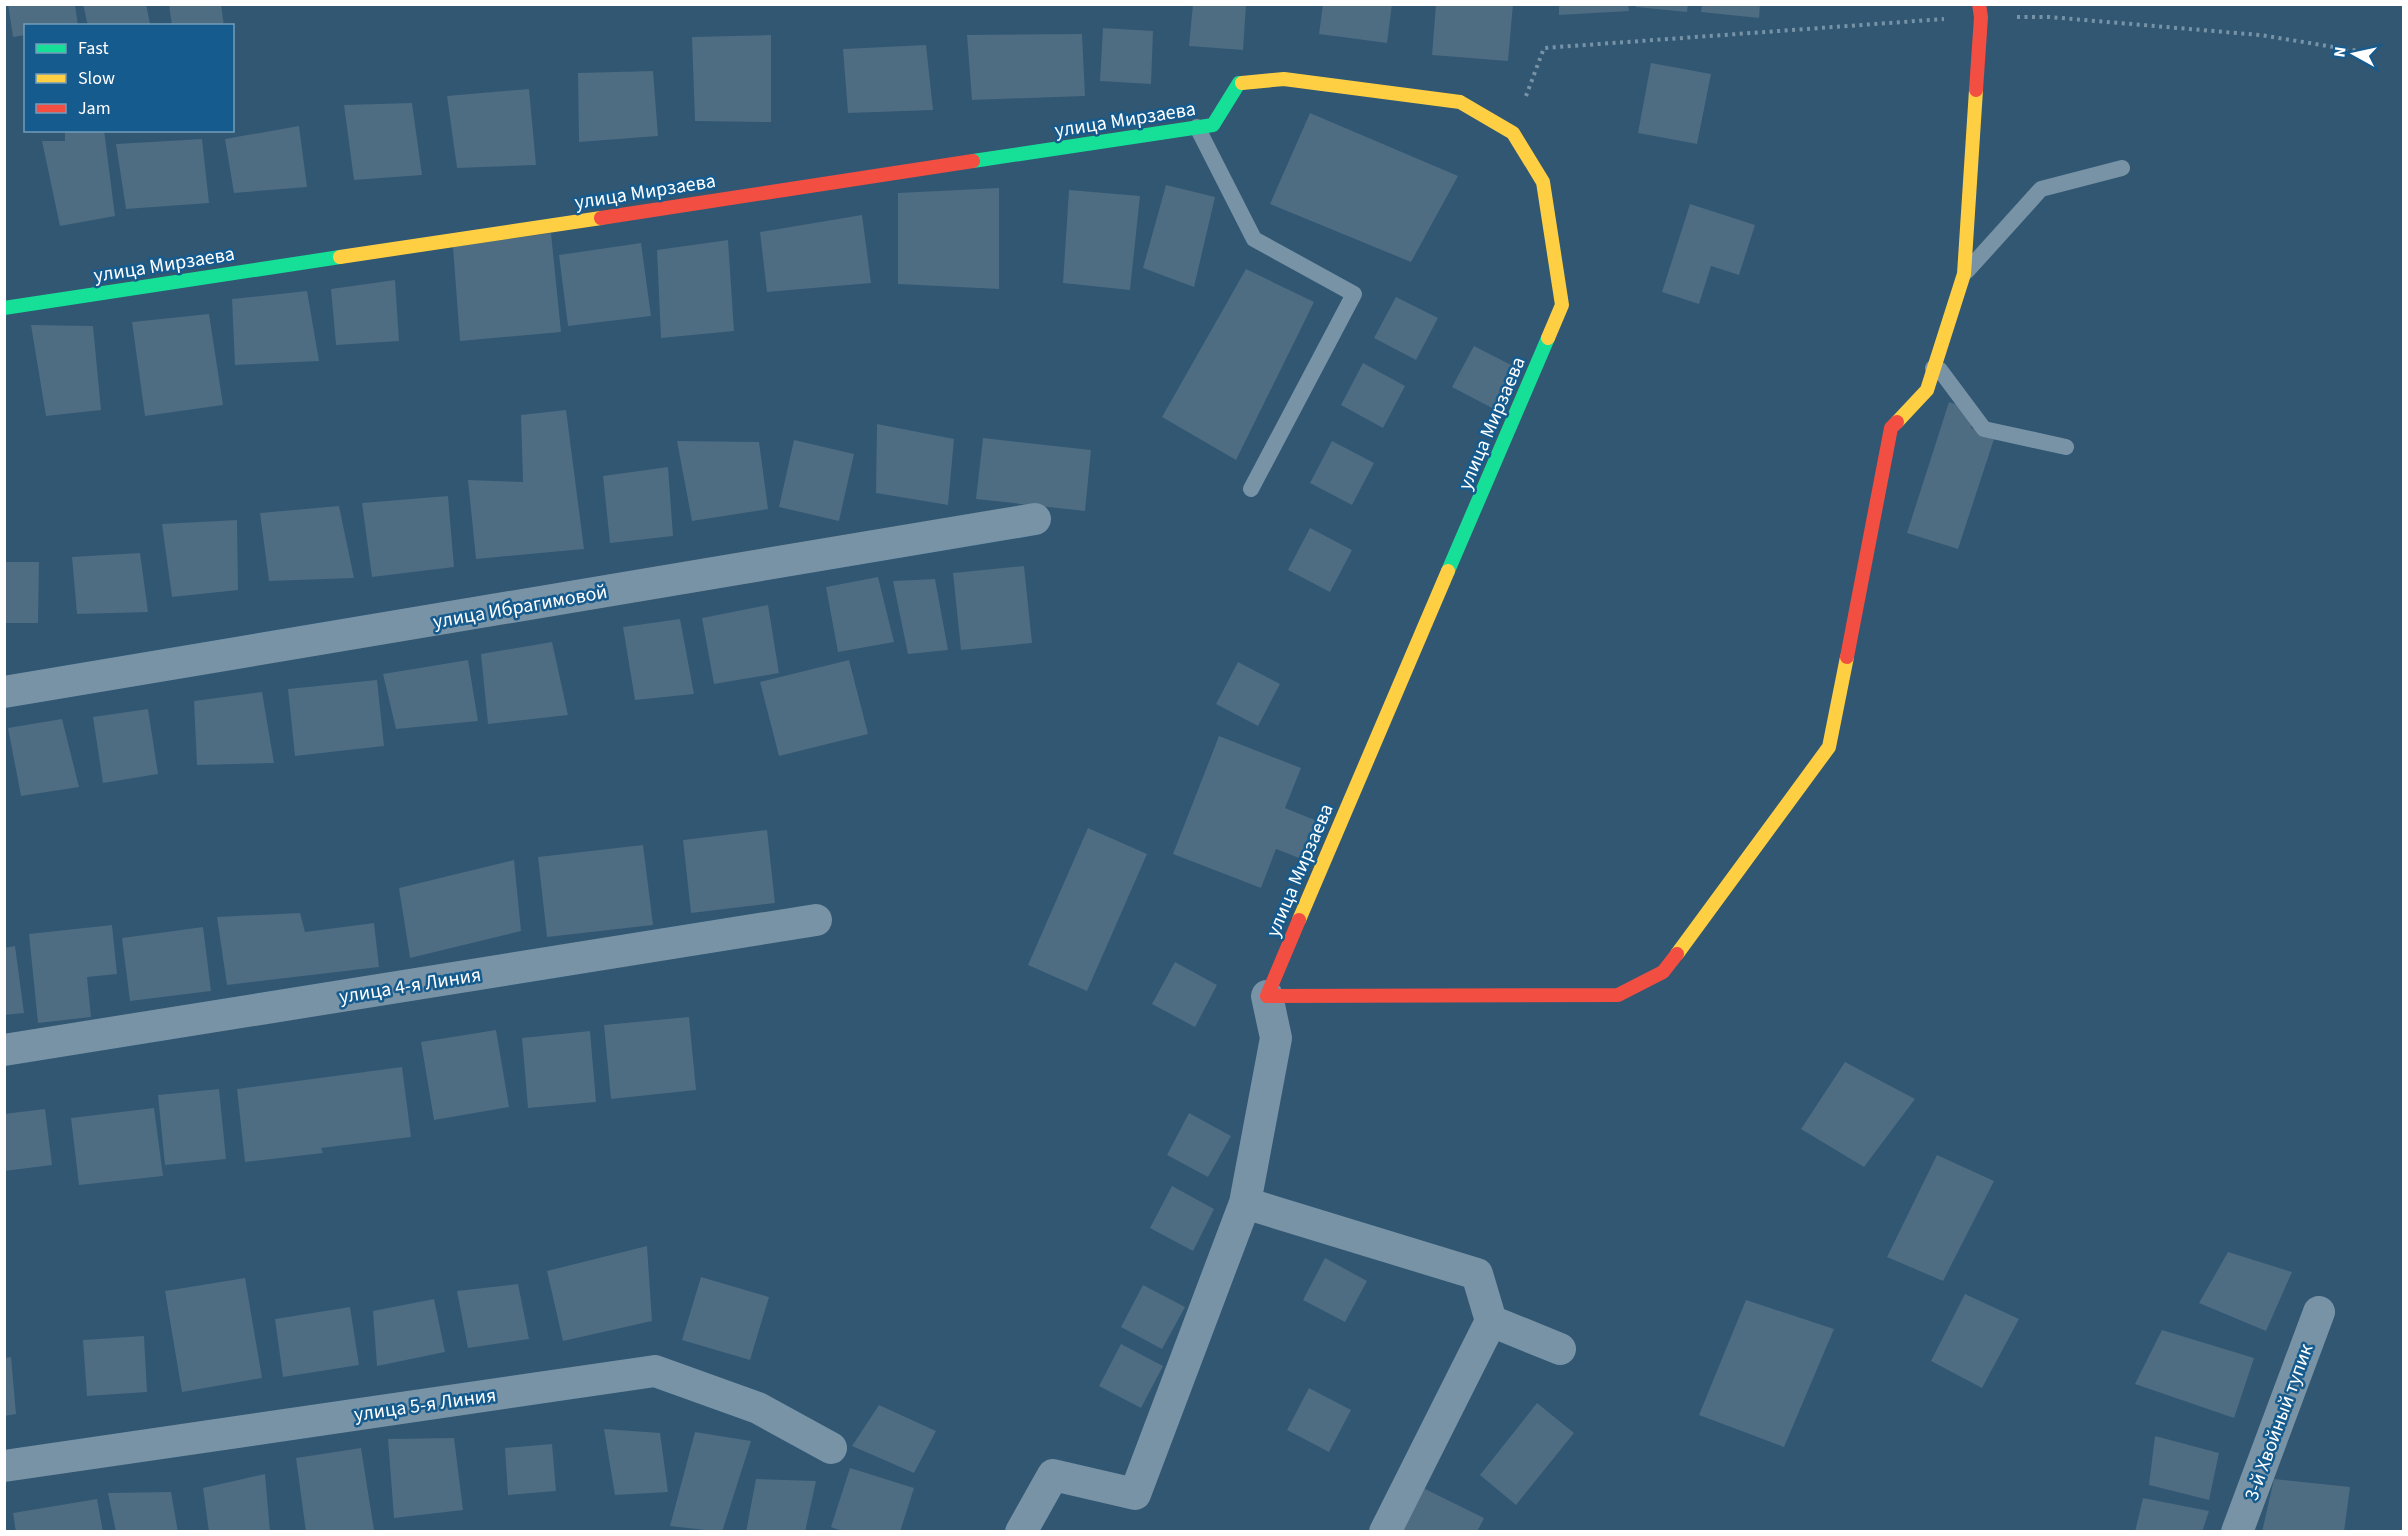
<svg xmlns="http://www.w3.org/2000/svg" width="2408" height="1536" viewBox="0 0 2408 1536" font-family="'Source Sans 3',sans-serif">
	<rect width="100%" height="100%" fill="#315773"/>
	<path fill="#4e6c82" d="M8 4H75L78 26H26V35L13 37Z
		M83 4H146L150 24 88 26Z
		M169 4H221L224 26H172Z
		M1193 4H1246L1243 50 1189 46Z
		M1323 4H1392L1387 43 1319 34Z
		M1436 4H1513L1508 61 1432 55Z
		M1559 4H1628L1629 11 1559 15Z
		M1636 4H1688L1687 12 1636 7Z
		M1702 4H1760L1759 18 1701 12Z
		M1103 28 1153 31 1151 84 1100 81Z
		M1082 34 1085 96 972 100 967 35Z
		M771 35V122L695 121 692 37Z
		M926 45 933 110 848 113 843 49Z
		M1651 63 1711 74 1697 144 1638 133Z
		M653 71 658 136 579 142 578 73Z
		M529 89 536 165 457 168 447 96Z
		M412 103 422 175 354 180 344 105Z
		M1310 113 1458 176 1411 262 1270 204Z
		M299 126 307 187 234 193 225 139Z
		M65 130H104L115 216 60 226 42 141H65Z
		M202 139 209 203 126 209 116 144Z
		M1166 185 1215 197 1194 287 1143 268Z
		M999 188V289L898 284V193Z
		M1069 190 1140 196 1130 290 1063 283Z
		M1690 204 1755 225 1739 275 1711 266 1699 304 1662 292Z
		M862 215 871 283 767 292 760 232Z
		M551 233 561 332 460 341 453 247Z
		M728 240 734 331 661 338 657 250Z
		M641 243 651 316 568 326 559 255Z
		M1246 269 1314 302 1236 460 1162 417Z
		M395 280 399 341 336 345 331 289Z
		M307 291 319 361 235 365 232 299Z
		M1396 297 1438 318 1416 360 1374 338Z
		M209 314 223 405 145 416 132 322Z
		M31 325 93 326 101 410 46 416Z
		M1474 346 1517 368 1494 409 1452 387Z
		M1363 363 1405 386 1383 428 1341 405Z
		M1949 402 1976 411 1971 428 1995 436 1958 549 1907 533Z
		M566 410 584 549 476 559 468 480 523 482 521 415Z
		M877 424 954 439 948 505 876 493Z
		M983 438 1091 450 1085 511 976 499Z
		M794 440 854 454 839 521 779 507Z
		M677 441 759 442 768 509 692 521Z
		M1332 441 1374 463 1352 505 1310 483Z
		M668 467 673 536 610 543 603 476Z
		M448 496 454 567 372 577 362 503Z
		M339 506 354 578 269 581 260 513Z
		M237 520 238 590 172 597 162 524Z
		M1310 528 1352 550 1330 592 1288 570Z
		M140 553 148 612 77 614 72 557Z
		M4 562H39L38 623H4Z
		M1024 566 1032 643 961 650 953 573Z
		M878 577 894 642 838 652 826 587Z
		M935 579 948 650 908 654 893 581Z
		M768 605 779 673 714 684 702 618Z
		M680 619 694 694 635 700 623 627Z
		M552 642 568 715 488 724 481 654Z
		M468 660 478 721 396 729 383 674Z
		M849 660 868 734 779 756 760 682Z
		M1238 662 1280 684 1258 726 1216 704Z
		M377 680 384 746 295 756 288 689Z
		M262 692 274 763 197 765 194 701Z
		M148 709 158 774 103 783 93 717Z
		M62 719 79 787 21 796 8 728Z
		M1219 736 1301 768 1285 808 1322 823 1307 861 1276 849 1261 888 1173 854Z
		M1088 828 1147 854 1087 991 1028 965Z
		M767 830 775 903 691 913 683 840Z
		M643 845 653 925 547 937 538 857Z
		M514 860 521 931 410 958 399 888Z
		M300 913 305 932 374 923 379 967 227 985 217 917Z
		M112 925 117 974 87 977 91 1017 38 1023 29 934Z
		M203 927 211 991 130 1001 122 938Z
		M15 946 24 1013 4 1015V948Z
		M1175 962 1217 985 1195 1027 1152 1004Z
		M689 1017 696 1090 611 1099 604 1025Z
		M496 1030 509 1107 434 1120 421 1042Z
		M590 1031 596 1102 528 1108 522 1038Z
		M1845 1062 1915 1099 1864 1167 1801 1129Z
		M402 1067 411 1137 321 1148 323 1153 245 1162 237 1089Z
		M219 1089 226 1159 165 1165 158 1095Z
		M154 1108 163 1176 79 1185 71 1118Z
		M45 1109 52 1165 4 1171V1114Z
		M1189 1113 1231 1136 1208 1177 1167 1155Z
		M1937 1155 1994 1181 1943 1281 1887 1257Z
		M1172 1186 1214 1209 1193 1251 1150 1228Z
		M647 1246 652 1321 563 1341 547 1271Z
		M2228 1252 2292 1272 2266 1331 2199 1303Z
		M1325 1258 1367 1281 1345 1322 1303 1300Z
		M701 1277 769 1297 750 1360 682 1340Z
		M245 1278 262 1378 182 1392 165 1291Z
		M518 1284 529 1339 468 1348 457 1291Z
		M1143 1285 1185 1307 1162 1349 1121 1327Z
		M1965 1294 2019 1319 1982 1388 1931 1361Z
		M434 1299 445 1352 377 1366 373 1311Z
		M1746 1300 1834 1329 1784 1447 1699 1415Z
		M350 1307 359 1365 283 1377 275 1319Z
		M2162 1330 2254 1358 2234 1418 2135 1384Z
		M144 1336 147 1392 87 1396 83 1340Z
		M1121 1344 1163 1366 1141 1408 1099 1386Z
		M11 1357 16 1414 4 1416V1358Z
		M1309 1388 1351 1410 1329 1452 1287 1430Z
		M1537 1403 1574 1433 1516 1505 1480 1475Z
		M879 1405 936 1431 914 1473 852 1446Z
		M604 1429 660 1433 668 1492 615 1495Z
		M695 1432 751 1441 722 1532 670 1526Z
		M2155 1436 2219 1453 2209 1500 2149 1485Z
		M454 1438 463 1510 394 1518 388 1439Z
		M552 1444 556 1491 508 1495 505 1448Z
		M361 1448 374 1530 306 1532 296 1458Z
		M850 1468 914 1488 900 1532H845L831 1527Z
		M265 1474 270 1532H209L203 1488Z
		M756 1479 816 1481 805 1532H746Z
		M2274 1479 2350 1487 2344 1532H2262Z
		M1419 1486 1484 1518 1477 1532H1397Z
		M171 1492 178 1532H116L108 1493Z
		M2143 1498 2209 1511 2202 1532H2135Z
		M97 1499 103 1532H16L13 1513Z"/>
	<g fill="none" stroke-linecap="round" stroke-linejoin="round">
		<path stroke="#7893a6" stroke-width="4" stroke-dasharray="3 4.5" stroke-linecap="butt" d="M2017 17H2049L2260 35 2371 53
			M1526 96 1544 48 1944 19"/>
		<path stroke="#7893a6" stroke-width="16" d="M1197 127 1254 239 1354 294 1251 489
			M1967 271 2041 189 2122 168
			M1933 368 1940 370 1984 429 2066 447"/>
		<path stroke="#7893a6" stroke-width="32" d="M4 692 1035 519
			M4 1050 816 920
			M1245 1203 1477 1274 1491 1321 1560 1349
			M4 1466 655 1371 758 1408 831 1448
			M1021 1532 1053 1475 1135 1494 1245 1203 1276 1038 1267 996
			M1385 1532 1491 1321
			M2237 1532 2319 1312"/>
		<path stroke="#16e098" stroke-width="14" d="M973 161 1213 125 1239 83H1242
			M4 308 340 257
			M1448 571 1548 338"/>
		<path stroke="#ffcf43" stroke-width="14" d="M1242 83 1284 79 1460 102 1513 133 1543 182 1562 305 1548 338
			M340 257 601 218
			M1897 422 1927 390 1964 274 1976 90
			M1299 920 1448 571
			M1677 954 1829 747 1847 657"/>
		<path stroke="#f24e42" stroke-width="14" d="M1976 90 1981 17 1979 4
			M601 218 973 161
			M1847 657 1891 428 1897 422
			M1299 920 1267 996 1618 995 1663 972 1677 954"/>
	</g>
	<g text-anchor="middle" stroke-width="5" stroke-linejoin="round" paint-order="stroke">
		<g font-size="20" fill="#fff" stroke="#165b8e">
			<text transform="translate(1125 119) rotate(-9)" y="7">улица Мирзаева</text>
			<text transform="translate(645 191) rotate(-9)" y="7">улица Мирзаева</text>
			<text transform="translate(164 264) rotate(-9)" y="7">улица Мирзаева</text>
			<text transform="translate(1491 423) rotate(-67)" y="7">улица Мирзаева</text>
			<text transform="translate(520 606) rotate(-10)" y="7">улица Ибрагимовой</text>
			<text transform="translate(1299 870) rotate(-67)" y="7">улица Мирзаева</text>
			<text transform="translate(410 985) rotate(-9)" y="7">улица 4-я Линия</text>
			<text transform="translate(425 1404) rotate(-8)" y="7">улица 5-я Линия</text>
			<text transform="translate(2278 1422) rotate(-70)" y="7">3-й Хвойный тупик</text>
		</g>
	</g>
	<rect width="2408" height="1536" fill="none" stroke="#ffffff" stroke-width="12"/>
	<rect x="24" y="24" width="210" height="108" fill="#165b8e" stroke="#739dbb" stroke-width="1.5"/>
	<rect x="36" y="44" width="30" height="9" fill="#16e098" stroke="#739dbb" stroke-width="1.5"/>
	<text x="78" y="54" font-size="18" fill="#ffffff">Fast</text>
	<rect x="36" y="74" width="30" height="9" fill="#ffcf43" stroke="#739dbb" stroke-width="1.5"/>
	<text x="78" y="84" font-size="18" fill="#ffffff">Slow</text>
	<rect x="36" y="104" width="30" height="9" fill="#f24e42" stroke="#739dbb" stroke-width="1.5"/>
	<text x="78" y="114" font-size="18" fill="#ffffff">Jam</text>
	<g transform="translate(2354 54) rotate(278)" stroke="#165b8e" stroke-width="4.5" paint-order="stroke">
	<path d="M0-4.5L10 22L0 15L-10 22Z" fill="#ffffff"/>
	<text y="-9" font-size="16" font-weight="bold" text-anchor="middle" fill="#ffffff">N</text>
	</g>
</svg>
